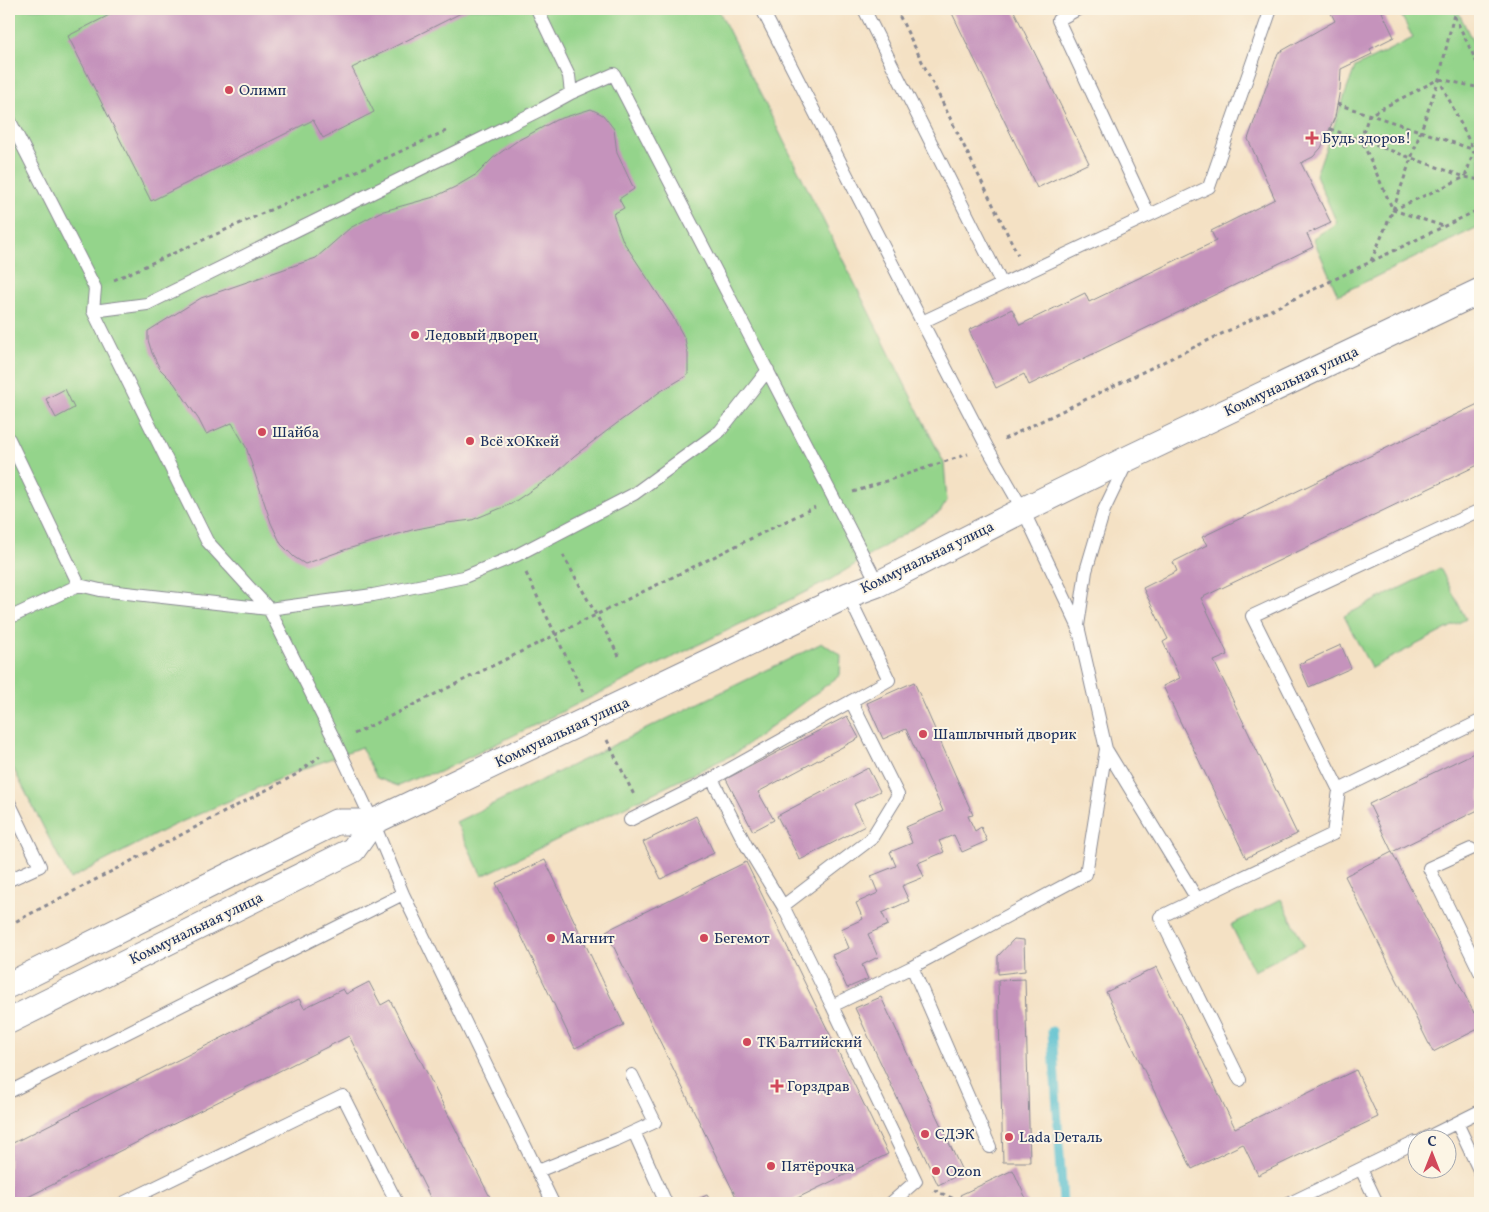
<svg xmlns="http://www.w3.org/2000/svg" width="1489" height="1212" viewBox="0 0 1489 1212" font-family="Vollkorn,serif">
	<rect width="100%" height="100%" fill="#fcf5e5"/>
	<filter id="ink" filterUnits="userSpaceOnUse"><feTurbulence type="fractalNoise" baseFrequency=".02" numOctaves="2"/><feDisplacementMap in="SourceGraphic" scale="10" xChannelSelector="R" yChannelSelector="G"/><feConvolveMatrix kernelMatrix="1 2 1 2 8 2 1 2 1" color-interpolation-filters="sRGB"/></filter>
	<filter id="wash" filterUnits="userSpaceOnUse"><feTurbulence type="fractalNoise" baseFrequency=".0096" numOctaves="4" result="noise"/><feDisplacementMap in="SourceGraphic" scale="20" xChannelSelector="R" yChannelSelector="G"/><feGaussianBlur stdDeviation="1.12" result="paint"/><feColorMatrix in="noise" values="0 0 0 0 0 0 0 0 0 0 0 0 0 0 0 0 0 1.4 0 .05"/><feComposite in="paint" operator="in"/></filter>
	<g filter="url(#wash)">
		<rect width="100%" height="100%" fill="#f4e1c4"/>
		<path fill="#94d48b" stroke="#588274" d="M9 9H718L944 463 947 501 940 512 828 581 437 773 423 775 398 786 377 778 361 747 288 775 172 826 70 879 9 760Z
			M1398 9H1457L1480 57V226L1338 295 1313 238 1337 223 1316 175 1355 67 1413 38Z
			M1440 568 1466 619 1371 668 1344 616Z
			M822 643 841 655 840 675 736 753 482 876 456 822Z
			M1281 899 1304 945 1254 971 1231 925Z"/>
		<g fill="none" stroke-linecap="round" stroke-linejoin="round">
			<path stroke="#53becf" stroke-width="9" d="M1052 1031 1063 1203"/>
		</g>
		<g id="blocks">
			<path fill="#c593bc" d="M121 9H469L352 68 374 112 323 138 313 120 151 201 68 36Z
				M950 9H1013L1089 163 1037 188Z
				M1329 9H1388L1382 12 1394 37 1370 49 1372 54 1341 69 1340 89 1335 117 1321 148 1313 157 1301 163 1331 223 1307 234 1313 247 1029 385 1024 374 996 388 969 330 1012 309 1020 325 1085 293 1089 302 1216 241 1211 231 1275 199 1248 139 1278 53 1335 21Z
				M591 109 603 115 614 129 617 153 634 189 619 199 624 208 613 214 623 241 673 317 685 339 688 354V375L661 391 616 424 574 456 554 475 511 504 472 520 447 523 412 530 344 550 305 564 294 557 281 544 271 523 246 447 232 423 206 434 199 420 174 383 160 369 152 353 148 340V331L201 298 316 258 350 228 380 212 434 197 455 187 477 174 493 158 517 141 556 120Z
				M65 389 74 408 56 418 46 399Z
				M1480 403V464L1201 598 1228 655 1214 661 1297 834 1246 858 1163 686 1180 678 1163 642 1168 639 1143 588 1177 571 1173 562 1207 545 1202 537Z
				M1341 645 1351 668 1309 687 1299 664Z
				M914 682 973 815 968 816 975 831 981 827 987 841 962 852 954 835 939 841 944 852 918 863 924 877 902 886 909 901 882 913 888 925 868 934 878 957 862 965 868 979 847 988 832 955 849 948 841 929 863 919 856 903 878 893 871 876 896 866 890 852 912 843 906 827 943 811 906 729 883 739 867 703Z
				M847 716 859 738 758 792 774 820 753 831 726 779Z
				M1480 750V809L1392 852 1369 804Z
				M868 768 880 791 854 804 865 826 800 860 777 816Z
				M696 816 714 853 661 879 643 842Z
				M1392 852 1474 1013 1480 1010V1028L1433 1052 1345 876Z
				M545 860 624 1025 575 1048 496 883Z
				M746 862 888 1154 787 1203H739L606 931Z
				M1014 939 1024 940 1025 971 998 974V956Z
				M1157 967 1235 1128 1356 1070 1378 1117 1258 1175 1243 1144 1192 1169 1106 992Z
				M1025 979 1030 1162H1003L998 980Z
				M369 982 381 1005 390 1000 493 1203H433L349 1036 16 1203H9V1145L299 999 304 1008 343 989 346 994Z
				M881 997 963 1173 938 1185 855 1008Z
				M1013 1170 1028 1203H964L960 1195Z
				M707 1195 712 1203H689Z"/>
		</g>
	</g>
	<g filter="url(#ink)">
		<use href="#blocks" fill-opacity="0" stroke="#888891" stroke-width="1"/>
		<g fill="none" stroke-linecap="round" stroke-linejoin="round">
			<defs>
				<path id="lane" d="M537 9 569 76 571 93
					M762 9 922 322
					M864 9 1002 284
					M1078 9 1058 20 1149 215
					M9 119 95 288 93 311
					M9 439 79 585
					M1480 510 1252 616 1339 790 1480 721
					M9 618 79 585 100 590 269 609 373 595 464 577 517 555 634 494 720 431 768 370
					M1078 626 1086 571 1104 510 1127 462
					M1106 749 1197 899 1160 917 1240 1080
					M9 802 40 866 9 880
					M630 820 712 779
					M1471 849 1429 868 1480 972
					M1197 899 1333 834 1339 790
					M783 906 871 839 898 795 851 701
					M832 1006 783 906 746 845 712 779 889 680 848 595
					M9 1092 403 894
					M1457 1123 1480 1172
					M634 1132 666 1203
					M1422 1140 1480 1111
					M990 1147 912 967 1086 874 1106 749 1078 626 1023 510 987 447 922 322 1209 187 1271 9
					M1361 1169 1377 1203
					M538 1171 618 1139 655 1122 632 1075
					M123 1203 343 1096 397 1203
					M553 1203 403 894 373 822 336 743 269 609 207 541 93 311 147 304 540 110 571 93 614 74 878 584
					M891 1203 916 1181 832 1006 912 967
					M1290 1203 1416 1142"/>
				<path id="street" d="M9 985 336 822H373L848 595 878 584 1023 510 1129 458 1480 291
					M9 1021 353 850 373 822"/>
			</defs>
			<use href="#lane" stroke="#888891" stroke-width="14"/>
			<use href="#street" stroke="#888891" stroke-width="27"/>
			<path stroke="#888891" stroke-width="3" stroke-dasharray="4 4" stroke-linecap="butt" d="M896 9 1018 255
				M1451 9 1480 69
				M1440 79 1480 88
				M1337 104 1420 131 1480 152
				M1330 129 1465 177 1480 180
				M1393 210 1465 177 1474 151 1439 79 1369 115 1361 139 1393 210 1443 226
				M1371 261 1393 210 1439 79 1454 14
				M114 280 446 131
				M1004 439 1480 209
				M853 492 968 454
				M563 555 619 656
				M526 573 583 692
				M354 734 815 507
				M607 740 634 795
				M9 925 297 774 320 756
				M934 1190 952 1198 954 1203"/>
			<use href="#lane" stroke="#fff" stroke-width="12"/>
			<use href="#street" stroke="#fff" stroke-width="25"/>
		</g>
	</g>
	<g fill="#d1495b" stroke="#fcf5e5" stroke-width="2">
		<circle cx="229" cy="90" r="5"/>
		<path d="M1309.5 130.5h5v5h5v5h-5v5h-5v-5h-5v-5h5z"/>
		<circle cx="415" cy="335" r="5"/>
		<circle cx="262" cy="432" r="5"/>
		<circle cx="470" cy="441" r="5"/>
		<circle cx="923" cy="734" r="5"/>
		<circle cx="551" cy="938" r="5"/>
		<circle cx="704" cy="938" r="5"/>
		<circle cx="747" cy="1042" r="5"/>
		<path d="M774.5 1078.5h5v5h5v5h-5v5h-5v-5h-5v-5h5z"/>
		<circle cx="925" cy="1134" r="5"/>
		<circle cx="1009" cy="1137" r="5"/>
		<circle cx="771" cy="1166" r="5"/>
		<circle cx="936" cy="1171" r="5"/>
	</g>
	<g text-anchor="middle" stroke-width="4" stroke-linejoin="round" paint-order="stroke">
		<g font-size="15" fill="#1b2f5e" stroke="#fcf5e5" text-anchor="start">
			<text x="239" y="95">Олимп</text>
			<text x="1322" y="143">Будь здоров!</text>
			<text x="425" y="340">Ледовый дворец</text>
			<text x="272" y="437">Шайба</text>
			<text x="480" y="446">Всё хОКкей</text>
			<text x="933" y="739">Шашлычный дворик</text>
			<text x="561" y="943">Магнит</text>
			<text x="714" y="943">Бегемот</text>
			<text x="757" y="1047">ТК Балтийский</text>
			<text x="787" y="1091">Горздрав</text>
			<text x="935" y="1139">СДЭК</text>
			<text x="1019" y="1142">Lada Dеталь</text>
			<text x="781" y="1171">Пятёрочка</text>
			<text x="946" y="1176">Ozon</text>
		</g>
		<g font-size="15" fill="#1b2f5e" stroke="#fcf5e5">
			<text transform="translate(1291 381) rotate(-25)" y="5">Коммунальная улица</text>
			<text transform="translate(927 557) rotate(-26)" y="5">Коммунальная улица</text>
			<text transform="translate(562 732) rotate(-25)" y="5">Коммунальная улица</text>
			<text transform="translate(196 928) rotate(-26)" y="5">Коммунальная улица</text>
		</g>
	</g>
	<rect width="1489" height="1212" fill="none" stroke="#fcf5e5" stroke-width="30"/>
	<g transform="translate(1432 1154)"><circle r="24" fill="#fcf5e5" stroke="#a2a6af"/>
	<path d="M0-4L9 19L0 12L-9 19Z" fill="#d1495b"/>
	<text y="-8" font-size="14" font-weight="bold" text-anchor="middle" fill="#1b2f5e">С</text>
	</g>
</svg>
